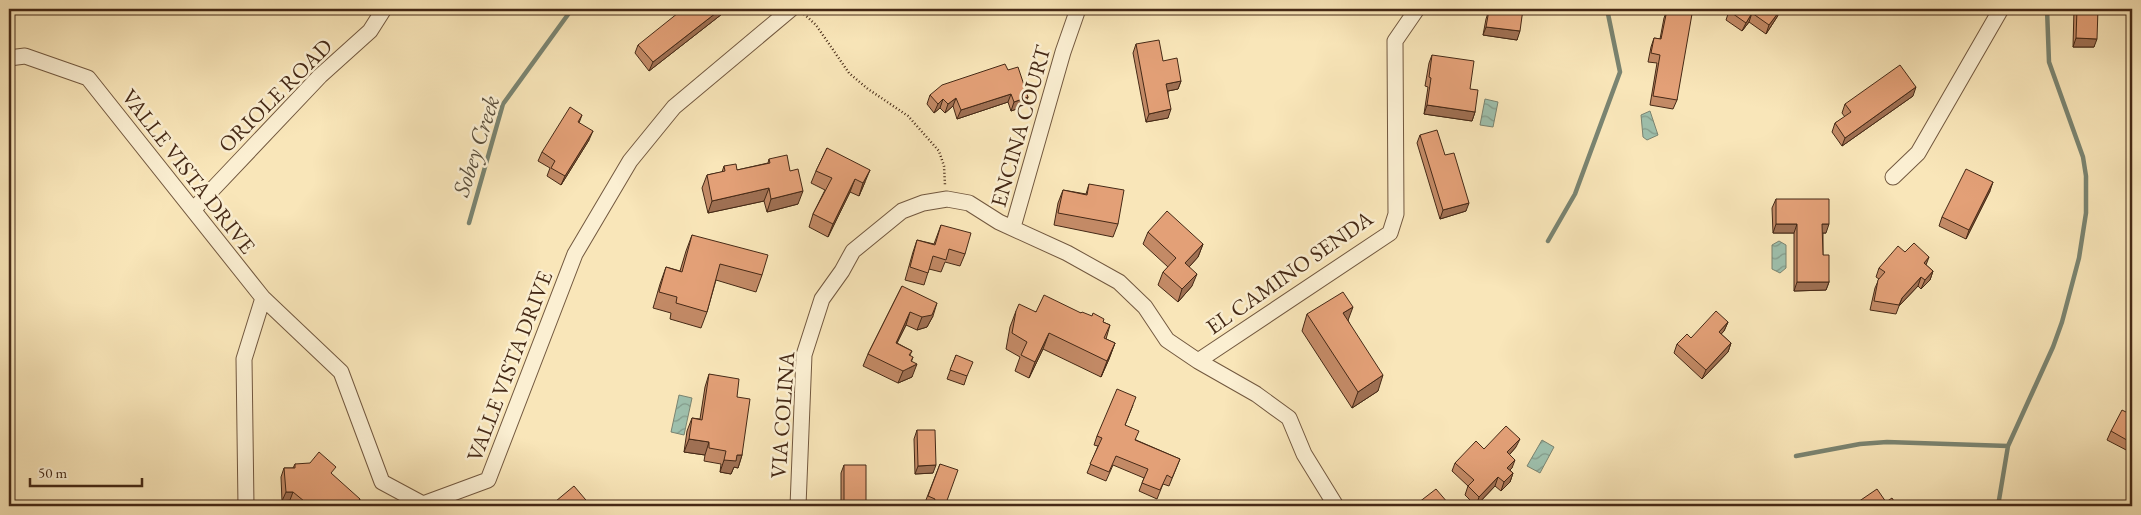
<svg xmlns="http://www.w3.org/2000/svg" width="2141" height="515" viewBox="0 0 2141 515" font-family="'EB Garamond',serif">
	<defs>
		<pattern id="water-waves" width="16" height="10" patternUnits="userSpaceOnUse" patternTransform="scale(1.25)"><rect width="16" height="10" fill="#9ec0ad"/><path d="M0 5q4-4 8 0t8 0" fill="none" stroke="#839c8c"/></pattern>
	</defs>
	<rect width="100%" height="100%" fill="#f9e6b9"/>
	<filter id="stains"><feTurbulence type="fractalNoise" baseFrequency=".004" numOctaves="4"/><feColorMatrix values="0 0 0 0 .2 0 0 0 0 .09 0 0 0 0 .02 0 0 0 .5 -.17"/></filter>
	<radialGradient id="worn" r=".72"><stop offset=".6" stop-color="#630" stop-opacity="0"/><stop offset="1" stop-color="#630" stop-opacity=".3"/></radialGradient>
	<path fill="url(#water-waves)" stroke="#7a8471" d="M1485 99 1498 102 1493 127 1480 125Z
		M1650 111 1658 135 1647 140 1643 137 1641 115Z
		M1779 241 1786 245V268L1780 273 1772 269V245Z
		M679 395 692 398 684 435 671 432Z
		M1542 440 1554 447 1540 473 1527 466Z"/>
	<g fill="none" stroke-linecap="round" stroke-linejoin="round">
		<path stroke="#7a8471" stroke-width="4.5" d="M469 223 503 104 572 9
			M1548 241 1575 194 1620 72 1607 9
			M1796 456 1860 444 1887 442 2008 446
			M1998 506 2008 446 2053 347 2062 322 2079 258 2086 213V176L2083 157 2049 62 2047 9"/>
		<defs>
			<path id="minor" d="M9 58 25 56 88 78 263 298 341 372 382 482 423 504 488 480 575 254 630 161 674 107 791 9
				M1893 177 1918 153 2001 9
				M193 210 320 76 370 31 384 9
				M1013 227 1063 52 1078 9
				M1198 361 1390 233 1396 214 1395 41 1417 9
				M246 506 244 359 263 298
				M798 506 804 355 822 299 842 271 853 251 902 211 923 203 947 199 969 203 999 222 1067 253 1119 282 1145 307 1167 340 1198 361 1256 394 1289 418 1304 454 1336 506"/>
		</defs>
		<use href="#minor" stroke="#72583f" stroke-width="17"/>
		<path stroke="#452916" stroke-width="2.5" stroke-dasharray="1 2.5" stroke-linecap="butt" d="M804 14 816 25 849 73 868 89 908 116 939 151 944 166 945 185"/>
		<use href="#minor" stroke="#fbefd2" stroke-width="15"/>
	</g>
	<path fill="#c38a66" stroke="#452916" d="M994 9H1027L1025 14Z
		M1497 9H1523L1517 40 1483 35 1486 19 1489 10 1497 11Z
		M1781 9 1777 17 1766 34 1749 22 1742 31 1726 20 1729 11Z
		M2074 9H2098L2094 47H2073Z
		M1667 10 1677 100 1673 109 1650 105 1657 63 1648 62 1651 47 1654 38 1660 39 1664 18Z
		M722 14 649 71 635 53 638 45Z
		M1136 44 1163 61 1181 81 1178 89 1168 91V118L1146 122 1133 53Z
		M1432 55 1470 89 1475 112 1472 121 1424 114 1428 87 1425 86 1429 63Z
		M1008 70 1028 97 1025 106 1011 111 1008 102 957 119 953 106 945 113 940 108 934 113 927 104 930 95Z
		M1913 96 1842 146 1832 132 1835 123 1845 117 1842 113 1845 104Z
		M582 115 579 123 589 140 561 185 547 176 550 168 538 161 542 152Z
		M1420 135 1445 155 1466 211 1440 219 1417 143Z
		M827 148 865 182 859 196 850 192 828 237 809 227 813 214 825 190 811 183 816 171Z
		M769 159 798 204 767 212 764 201 708 213 702 188 707 175 722 172 724 166 737 170 768 163Z
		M1089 184 1118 224 1113 237 1054 225 1058 203 1063 190 1086 194Z
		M1990 191 1966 239 1939 226 1942 217Z
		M1776 199 1826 233H1823V255L1829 282 1826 290 1794 291V233H1773L1772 208Z
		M941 225 965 254 960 266 945 262 941 272 929 269 924 285 905 280 913 252 917 240 934 244Z
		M1148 232 1203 244 1198 257 1189 267 1192 286 1178 302 1158 285 1163 272 1168 267 1143 244Z
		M692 235 762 275 756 292 716 280 707 312 701 328 670 319 671 313 653 308 660 284 666 267 680 271 686 251Z
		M1905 252 1926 265 1933 271 1930 280 1921 289 1918 286 1899 306 1896 314 1870 310 1875 288 1879 279 1876 277 1879 268Z
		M902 286 933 316 927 327 917 330 906 325 897 343 912 351 910 355 911 361 912 377 898 383 863 366 868 354Z
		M1016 311 1081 313 1103 322 1110 325 1106 339 1115 343 1109 359 1101 377 1043 349 1029 378 1015 371 1020 357 1006 349 1010 327Z
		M1307 314 1348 320 1378 391 1352 408 1302 331Z
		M1728 322 1724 331 1721 334 1731 343 1728 352 1702 379 1674 353 1677 344Z
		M956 355 967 376 964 385 947 379Z
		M709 374 737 397 742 455 738 468 734 467 731 474 720 472 721 464 704 461 705 455 684 452 687 431 692 418 700 419 705 387Z
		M1133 405 1125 425 1136 440 1180 459 1169 486 1163 484 1157 499 1139 491 1144 478 1113 465 1106 481 1087 473 1098 446 1094 445 1097 436Z
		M2132 405V453L2107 440 2111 431 2128 413Z
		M917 430 933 473 915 474 914 439Z
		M1516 447 1509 455 1512 468 1510 470 1513 473 1510 482 1501 491 1495 486 1476 506 1465 495 1468 486 1452 471 1455 463 1484 449Z
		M295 464 333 475 358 506H297L290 500 282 501 281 477 284 468H293Z
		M940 464 945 506H928L924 505Z
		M844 465 866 502 884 506H841V473Z"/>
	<path fill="#9f7053" stroke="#452916" d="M721 9H724L722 14 649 71 653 62Z
		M1781 9 1777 17 1766 34 1769 25Z
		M2116 9H2132V14L2115 13Z
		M1752 13 1749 22 1742 31 1746 23Z
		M1486 27 1520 31 1517 40 1483 35Z
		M2076 38 2097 39 2094 47H2073Z
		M1181 81 1178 89 1163 92 1166 84Z
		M1916 87 1913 96 1842 146 1845 138Z
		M1011 94 1008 102 957 119 961 110Z
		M1028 97 1025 106 1011 111 1014 102Z
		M956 98 953 106 945 113 948 104Z
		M943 99 940 108 934 113 938 104Z
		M1427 105 1475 112 1472 121 1424 114Z
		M1171 109 1168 118 1146 122 1149 114Z
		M593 131 589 140 561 185 565 176Z
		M870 170 865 182 859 196 863 183Z
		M855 179 850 192 828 237 833 224Z
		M1993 182 1990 191 1966 239 1969 230Z
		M769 188 764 201 708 213 712 201Z
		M803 191 798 204 767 212 771 199Z
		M1469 203 1466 211 1440 219 1443 210Z
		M1776 224H1797L1794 233H1773Z
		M1822 224H1829L1826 233H1819Z
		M1203 244 1198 257 1181 276 1185 263Z
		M1929 257 1926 265 1924 263Z
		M1933 271 1930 280 1921 289 1925 280Z
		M1197 274 1192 286 1178 302 1182 289Z
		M1921 277 1918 286 1899 306 1902 298Z
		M1797 282H1829L1826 290 1794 291Z
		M937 303 933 316 927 327 917 330 922 317Z
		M1353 307 1347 323 1343 313Z
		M910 312 906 325 891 355 896 343Z
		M1728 322 1724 331 1715 341 1719 332Z
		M1049 333 1043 349 1029 378 1035 362Z
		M1115 343 1109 359 1101 377 1107 361Z
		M1731 343 1728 352 1702 379 1706 370Z
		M913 357 909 368 917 364 912 377 898 383 903 371Z
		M1383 375 1378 391 1352 408 1358 392Z
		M689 439 709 442 705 455 684 452Z
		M1520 439 1516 447 1504 461 1507 452Z
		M737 455H742L738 468 734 467 731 474 720 472 724 460Z
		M1515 460 1512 468 1504 476 1507 468Z
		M936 465 933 473 915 474 918 466Z
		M1513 473 1510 482 1501 491 1504 482Z
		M1498 477 1495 486 1476 506 1479 497Z
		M286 492H293L290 500 282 501Z
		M360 499 358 506H354Z"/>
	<path fill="#e3a077" stroke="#452916" d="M683 9H721L653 62 638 45Z
		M1499 9H1523L1520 31 1486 27 1489 10 1499 11Z
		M1731 9H1781L1769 25 1752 13 1746 23 1729 11Z
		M2077 9H2098L2097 39 2076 38Z
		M1667 10 1692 14 1677 100 1653 96 1660 55 1651 53 1654 38 1661 39Z
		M1159 40 1163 61 1177 58 1181 81 1166 84 1171 109 1149 114 1136 44Z
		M1432 55 1474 61 1470 89 1478 90 1475 112 1427 105 1431 78 1429 77Z
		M1005 64 1008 70 1018 67 1028 97 1014 102 1011 94 961 110 956 98 948 104 943 99 938 104 930 95 942 85Z
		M1900 65 1916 87 1845 138 1835 123 1851 112 1845 104Z
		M570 107 582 115 578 122 593 131 565 176 551 168 555 161 542 152Z
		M1437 130 1445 155 1454 153 1469 203 1443 210 1420 135Z
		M827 148 870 170 863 183 855 179 833 224 813 214 832 178 816 171Z
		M787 155 790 171 798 169 803 191 771 199 769 188 712 201 707 175 725 171 724 166 736 164 737 170 770 163 769 159Z
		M1966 169 1993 182 1969 230 1942 217Z
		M1089 184 1124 190 1118 224 1058 213 1063 190 1087 195Z
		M1776 199H1829V224H1822L1823 255H1829V282H1797V224H1776Z
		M1167 211 1203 244 1185 263 1197 274 1182 289 1163 272 1176 258 1148 232Z
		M941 225 971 233 965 254 949 249 946 260 933 256 928 273 910 267 917 240 935 245Z
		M692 235 768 255 762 275 720 264 707 312 676 303 677 297 659 292 666 267 682 272Z
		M1914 243 1929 257 1924 263 1933 271 1925 280 1921 277 1902 298 1899 305 1874 301 1878 280 1885 272 1879 268 1898 246 1905 252Z
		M902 286 937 303 932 315 922 317 910 312 896 343 912 351 909 355 913 357 911 361 917 364 903 371 868 354Z
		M1343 292 1353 307 1343 313 1383 375 1358 392 1307 314Z
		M1044 295 1081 313 1082 312 1092 316 1093 313 1104 319 1103 322 1110 325 1104 338 1115 343 1107 361 1049 333 1035 362 1021 355 1027 342 1012 333 1016 311 1019 304 1036 312Z
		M1716 311 1728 322 1719 332 1731 343 1706 370 1677 344 1687 334 1691 338Z
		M956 355 973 362 967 376 950 370Z
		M709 374 739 379 737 397 750 399 742 455H737L736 461 724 460 726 451 709 448V442L689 439 692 418 702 420Z
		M1117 389 1136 397 1125 425 1139 431 1135 440 1180 459 1172 478 1167 475 1160 490 1142 483 1148 469 1116 456 1109 472 1090 464 1102 438 1097 436Z
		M2132 405V443L2111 431 2122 410 2128 413Z
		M1506 426 1520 439 1507 452 1515 460 1507 468 1513 473 1504 482 1498 477 1479 497 1468 486 1474 480 1455 463 1476 441 1484 449Z
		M917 430H935L936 465 918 466Z
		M319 452 336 467 331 473 360 499 354 506H310L293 492H286L284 468H295V464L310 463Z
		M940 464 958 470 945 506H933L935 499 928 496Z
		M844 465H866V502H884V506H844Z
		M574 486 591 506H550Z
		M1436 489 1448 503 1444 506H1414Z
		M1877 489 1886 502 1892 498 1897 506H1857L1855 504Z
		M1207 501 1217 506H1204Z
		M1235 501 1244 506H1232Z"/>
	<g text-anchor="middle" stroke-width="5" stroke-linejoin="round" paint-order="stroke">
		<g font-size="22" fill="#452916" stroke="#fbefd2">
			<text transform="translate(275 95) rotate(-45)" y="8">ORIOLE ROAD</text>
			<text transform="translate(1020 126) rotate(-74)" y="8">ENCINA COURT</text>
			<text transform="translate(189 171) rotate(52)" y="8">VALLE VISTA DRIVE</text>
			<text transform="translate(1289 272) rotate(-35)" y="8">EL CAMINO SENDA</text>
			<text transform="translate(509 366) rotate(-69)" y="8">VALLE VISTA DRIVE</text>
			<text transform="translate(782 415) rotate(-86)" y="8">VIA COLINA</text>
		</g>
		<g font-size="24" font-style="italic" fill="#5b4f3c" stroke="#fbefd2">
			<text transform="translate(476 146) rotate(-72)" y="8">Sobey Creek</text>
		</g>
	</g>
	<rect width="2141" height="515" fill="none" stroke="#f9e6b9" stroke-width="30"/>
	<rect x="10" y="10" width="2121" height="495" fill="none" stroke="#452916" stroke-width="2.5"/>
	<rect x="15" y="15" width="2111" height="485" fill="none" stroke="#452916"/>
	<path d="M30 478v8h112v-8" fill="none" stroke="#452916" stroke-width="2.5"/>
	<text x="38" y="478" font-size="15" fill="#452916" stroke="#fbefd2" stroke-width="4" paint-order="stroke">50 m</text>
	<rect width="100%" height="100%" filter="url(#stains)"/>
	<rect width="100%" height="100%" fill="url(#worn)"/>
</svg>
